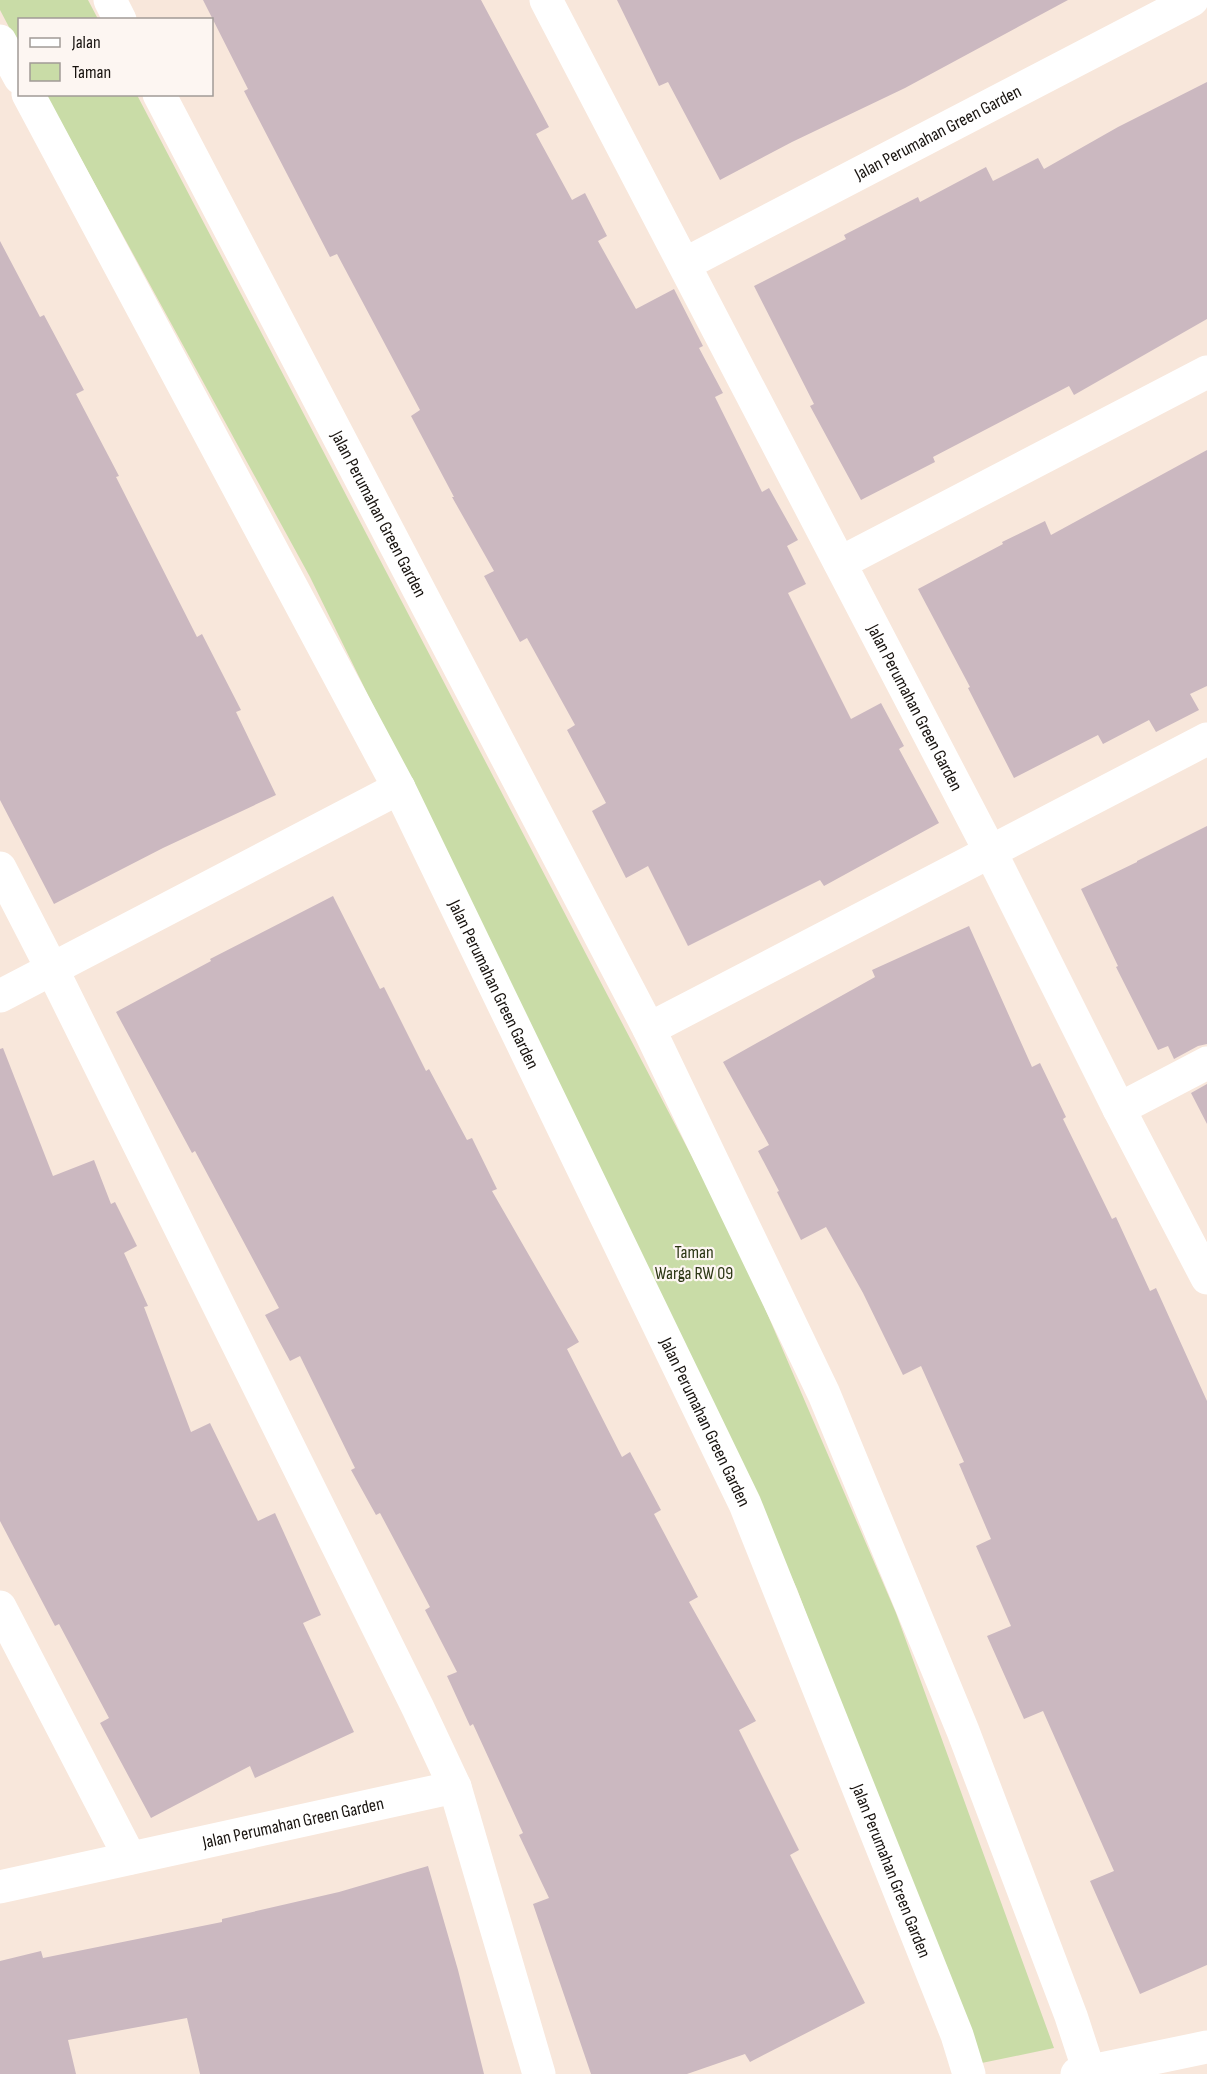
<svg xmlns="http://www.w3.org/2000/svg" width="1207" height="2074" viewBox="0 0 1207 2074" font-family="'Sofia Sans Condensed',sans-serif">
	<rect width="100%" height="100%" fill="#f8e7db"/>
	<path fill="#c9dca7" d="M0 0H88L98 19 20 20 19 46 0 10Z
		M46 95H137L736 1241 896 1613 1054 2048 972 2065 797 1589 566 1098 310 577Z"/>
	<path fill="#cbb8c0" d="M203 0H481L549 127 536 134 572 200 585 193 607 236 598 241 636 309 674 289 703 346 699 348 723 393 715 397 762 492 769 488 798 540 787 546 806 584 788 593 851 719 881 703 904 746 899 749 939 823 824 886 820 880 688 946 648 866 626 878 592 811 606 803 567 730 575 725 527 638 520 642 484 576 494 571 452 497H454L411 416 420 410 337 254 330 257 244 91 248 89Z
		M617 0H1068L905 88 792 142 720 180 668 82 659 86Z
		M1207 82V319L1074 395 1069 386 933 457 935 462 861 500 810 406 814 404 754 286 846 239 844 235 918 197 920 202 986 167 993 181 1038 158 1044 169 1118 127Z
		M0 241 40 317 44 315 84 390 76 394 119 476 116 477 197 637 202 634 241 710 236 712 276 795 163 848 54 904 0 800Z
		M1207 450V686L1190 694 1199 710 1156 732 1149 720 1103 744 1098 735 1014 778 968 688 970 687 918 589 1003 544 1002 542 1045 521 1051 535Z
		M1207 826V1044L1198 1046 1174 1059 1168 1046 1158 1050 1116 967 1118 966 1081 889 1137 862V861Z
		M333 896 380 989 384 987 426 1071 429 1069 467 1140 472 1138 497 1189 492 1191 579 1342 567 1349 622 1457 630 1452 661 1510 654 1514 698 1597 689 1602 756 1721 739 1730 799 1850 790 1855 865 2003 750 2062 745 2054 687 2074H591L533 1904 549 1898 519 1835 523 1833 473 1724 470 1726 447 1676 457 1672 425 1610 430 1607 380 1513 376 1515 351 1470 355 1468 300 1356 290 1361 265 1315 279 1308 195 1151 192 1153 116 1012 211 961 210 959Z
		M969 926 1032 1067 1040 1063 1066 1117 1063 1119 1112 1219 1116 1217 1150 1291 1156 1288 1207 1401V1965L1140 1994 1090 1881 1114 1871 1043 1711 1024 1719 987 1636 1011 1626 976 1546 991 1539 959 1464 964 1462 921 1366 903 1375 863 1293 826 1227 801 1240 777 1192 779 1191 758 1151 769 1145 723 1062 875 977 872 970Z
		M3 1048 53 1176 94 1160 111 1204 115 1202 137 1246 124 1253 148 1306 144 1307 191 1432 210 1423 258 1521 275 1513 321 1615 303 1623 354 1732 255 1778 250 1766 151 1818 100 1723 109 1718 59 1624 55 1626 0 1521V1049Z
		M1207 1084V1124L1191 1093Z
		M428 1866 458 1970 484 2074H200L187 2018 68 2040 76 2074H0V1961L41 1951 43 1958 222 1922V1919L339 1892Z"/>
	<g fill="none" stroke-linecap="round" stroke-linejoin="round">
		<g stroke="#fff" stroke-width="33">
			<path d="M110 0 120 20"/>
			<path id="s1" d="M546 0 990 851 1119 1109 1207 1278"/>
			<path d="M0 41 20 78"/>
			<path id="s2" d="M28 94 399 788 745 1504 957 2035 969 2074"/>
			<path id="s3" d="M159 94 649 1029 824 1394 963 1731 1071 2016 1090 2074"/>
			<path id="s4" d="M685 264 1192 0"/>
			<path d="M840 563 1207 372"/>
			<path d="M0 868 52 969 418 1708 455 1787 539 2074"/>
			<path d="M0 996 399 788"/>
			<path d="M649 1029 1207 739"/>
			<path d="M1119 1109 1207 1063"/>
			<path d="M0 1607 130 1858"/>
			<path id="s5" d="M0 1887 455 1787"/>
			<path d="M1077 2074 1207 2047"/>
		</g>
	</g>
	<g text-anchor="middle" stroke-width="4.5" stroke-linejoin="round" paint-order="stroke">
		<g font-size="18" fill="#18130f" stroke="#fdf6f2">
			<text dy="6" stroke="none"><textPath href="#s4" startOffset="285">Jalan Perumahan Green Garden</textPath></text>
			<text dy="6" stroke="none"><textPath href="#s3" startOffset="474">Jalan Perumahan Green Garden</textPath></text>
			<text dy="6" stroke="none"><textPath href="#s1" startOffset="798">Jalan Perumahan Green Garden</textPath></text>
			<text dy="6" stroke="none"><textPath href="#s2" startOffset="1005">Jalan Perumahan Green Garden</textPath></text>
			<text dy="6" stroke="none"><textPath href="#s2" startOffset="1491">Jalan Perumahan Green Garden</textPath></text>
			<text dy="6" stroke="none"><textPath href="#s5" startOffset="300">Jalan Perumahan Green Garden</textPath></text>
			<text dy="6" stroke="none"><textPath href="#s2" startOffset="1977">Jalan Perumahan Green Garden</textPath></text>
		</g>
		<g font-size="18" fill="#2c3714" stroke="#fdf6f2">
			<text x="694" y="1258">Taman<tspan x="694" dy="21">Warga RW 09</tspan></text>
		</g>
	</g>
	<rect x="18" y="18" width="195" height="78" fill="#fdf6f2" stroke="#a19b97" stroke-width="1.5"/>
	<rect x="30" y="38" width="30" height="9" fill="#ffffff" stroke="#a19b97" stroke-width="1.5"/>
	<text x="72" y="48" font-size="18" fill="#18130f">Jalan</text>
	<rect x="30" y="63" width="30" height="18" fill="#c9dca7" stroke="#a19b97" stroke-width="1.5"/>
	<text x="72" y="78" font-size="18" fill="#18130f">Taman</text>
</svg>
